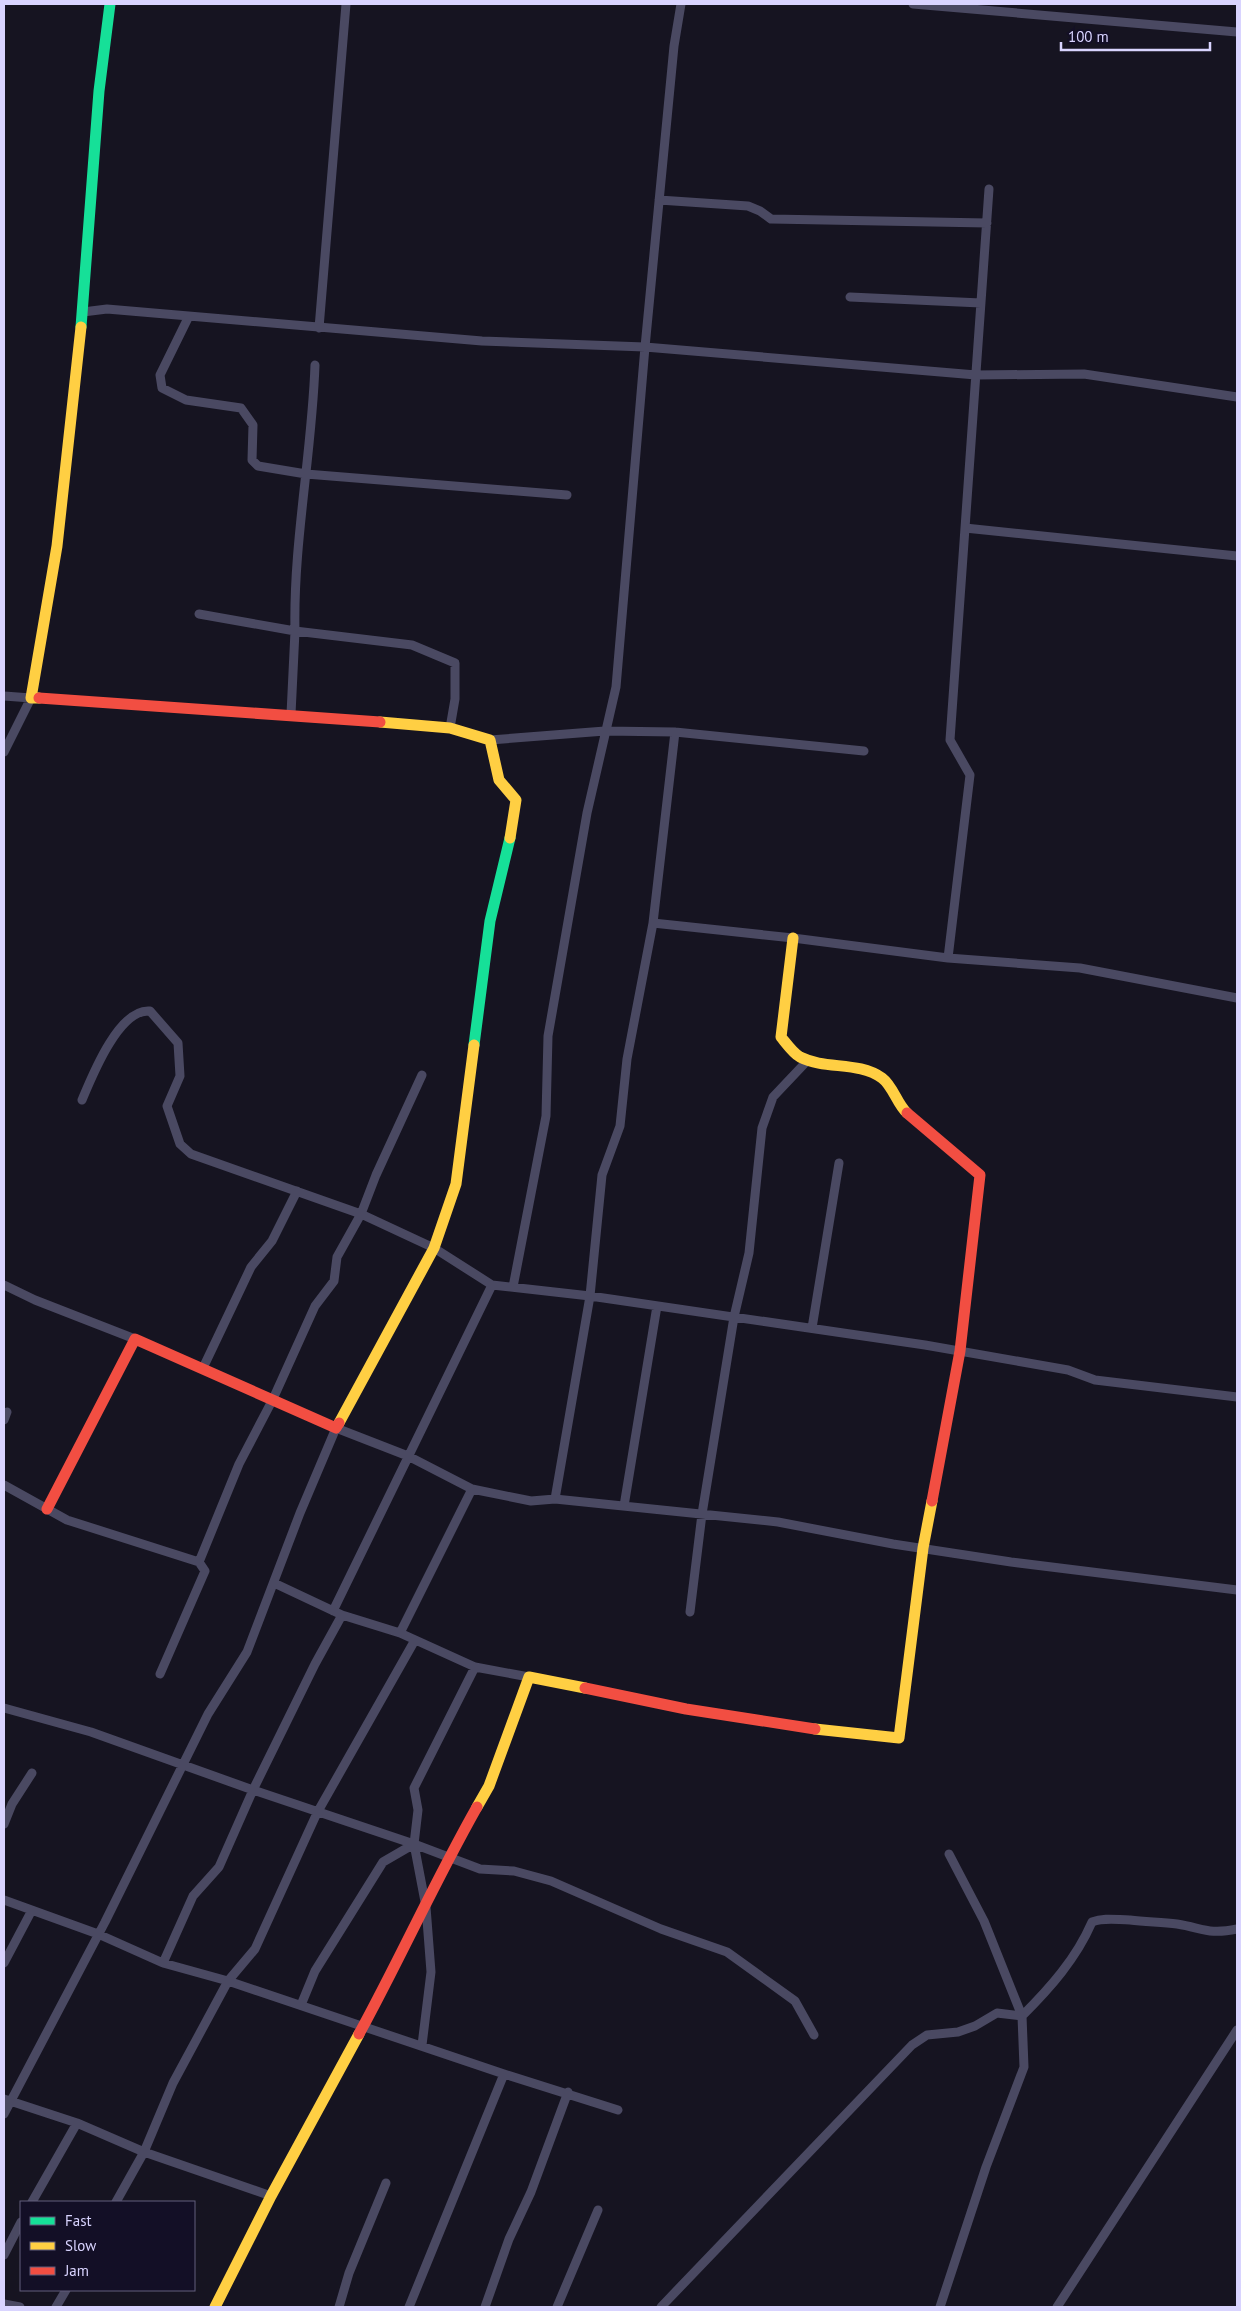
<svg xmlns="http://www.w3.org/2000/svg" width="1241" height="2311" viewBox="0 0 1241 2311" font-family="'PT Sans',sans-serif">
	<rect width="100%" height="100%" fill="#161421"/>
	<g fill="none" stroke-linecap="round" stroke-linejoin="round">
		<path stroke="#4a4962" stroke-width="9" d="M913 4 1237 32
			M659 200 748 206 760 211 771 219 987 223
			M850 297 981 303
			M83 312 107 309 482 341 645 347 976 375 1084 374 1237 397
			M188 318 160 375 162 388 186 400 241 408 253 425 252 460 258 466 306 474 567 495
			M319 328 346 4
			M315 365C312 453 293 544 295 631L412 645 455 663V699L450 728
			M965 528 1237 556
			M199 614 295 631 291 714
			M4 696 31 698 4 752
			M490 740 605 731 675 732 864 751
			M653 923 793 938 948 958 1080 968 1237 998
			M948 958 970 775 950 740 989 189
			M82 1100C92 1076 119 1008 150 1011L178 1043 180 1076 167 1106 180 1144 191 1154 361 1214 434 1248 492 1285 590 1296 925 1345 1068 1370 1095 1380 1237 1397
			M4 1285 35 1300 135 1339
			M513 1287 546 1116 548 1036 587 813 616 687 645 347 674 46 681 4
			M812 1328 839 1163
			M203 1368 251 1267 272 1241 297 1191
			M4 1420 7 1412
			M4 1485 67 1520 199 1562
			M555 1499 590 1296 602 1175 620 1126 627 1059 653 923 675 732
			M624 1506 657 1306
			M274 1583 342 1615 400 1633 475 1667 529 1677
			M333 1611 492 1285
			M690 1612 702 1514 734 1317 749 1253 762 1128 773 1097 808 1060
			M400 1633 472 1489
			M160 1674 205 1571 199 1562 239 1464 273 1399 315 1306 334 1281 337 1257 361 1214 376 1175 422 1075
			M4 1708 91 1732 253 1790 414 1844 480 1869 514 1871 551 1881 661 1929 727 1952 795 2001 814 2035
			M4 1824 12 1804 32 1773
			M4 1900 98 1934 163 1963 228 1981 504 2074 618 2110
			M4 1963 32 1910
			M163 1963 193 1896 219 1867 253 1790 315 1664 342 1615
			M301 2005 315 1971 383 1862 414 1844
			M422 2045 431 1972 426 1907 414 1844 418 1810 414 1788 475 1667
			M4 2099 77 2123 144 2152 271 2196
			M4 2114 105 1922 208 1714 247 1652 300 1513 336 1428 408 1456 472 1489 531 1501 555 1499 778 1522 893 1544 1011 1562 1237 1590
			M32 2202 77 2123
			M116 2202 144 2152 173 2083 228 1981 255 1949 317 1813 415 1640
			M4 2255 21 2222
			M4 2304 20 2307
			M56 2307 66 2290
			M339 2307 349 2273 386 2183
			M409 2307 504 2074
			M485 2307 509 2239 531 2192 568 2092
			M557 2307 598 2210
			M661 2307 912 2045 927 2035 958 2032 975 2026 997 2013 1022 2016C1050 1988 1076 1959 1092 1922 1105 1917 1117 1920 1130 1920 1146 1922 1161 1922 1177 1924 1203 1928 1208 1935 1237 1929
			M940 2307 986 2167 1024 2067 1022 2016 984 1921 949 1854
			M1057 2307 1237 2030"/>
		<path stroke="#16e098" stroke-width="11" d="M81 327 99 91 110 4
			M474 1045 490 921 510 838"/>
		<path stroke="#ffcf43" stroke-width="11" d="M39 698H31L57 546 81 327
			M380 722 450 728 490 740 499 780 516 800 510 838
			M793 938 781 1037C786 1043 793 1053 800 1057 826 1070 858 1061 882 1078 893 1086 897 1104 907 1113
			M339 1423 434 1248 456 1184 474 1045
			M815 1729 899 1738 923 1548 932 1501
			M477 1807 489 1786 529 1677 585 1688
			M215 2307 271 2196 359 2034"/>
		<path stroke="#f24e42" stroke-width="11" d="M39 698 380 722
			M907 1113 980 1175 960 1351 932 1501
			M47 1509 135 1339 336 1428 339 1423
			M585 1688 686 1709 815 1729
			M359 2034C400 1959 435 1881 477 1807"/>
	</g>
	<rect width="1241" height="2311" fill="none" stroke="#d9d4ff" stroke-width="10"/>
	<rect x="20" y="2201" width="175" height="90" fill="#130f26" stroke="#625e7d"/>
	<rect x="30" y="2217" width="25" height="8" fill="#16e098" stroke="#625e7d"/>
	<text x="65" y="2226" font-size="15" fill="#d9d4ff">Fast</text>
	<rect x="30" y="2242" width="25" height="8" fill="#ffcf43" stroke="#625e7d"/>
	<text x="65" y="2251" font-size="15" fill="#d9d4ff">Slow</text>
	<rect x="30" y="2267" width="25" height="8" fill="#f24e42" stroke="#625e7d"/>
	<text x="65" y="2276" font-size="15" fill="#d9d4ff">Jam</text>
	<path d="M1061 42v8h149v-8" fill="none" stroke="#d9d4ff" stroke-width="2.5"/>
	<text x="1068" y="42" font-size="15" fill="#d9d4ff" stroke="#130f26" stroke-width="4" paint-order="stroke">100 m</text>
</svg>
